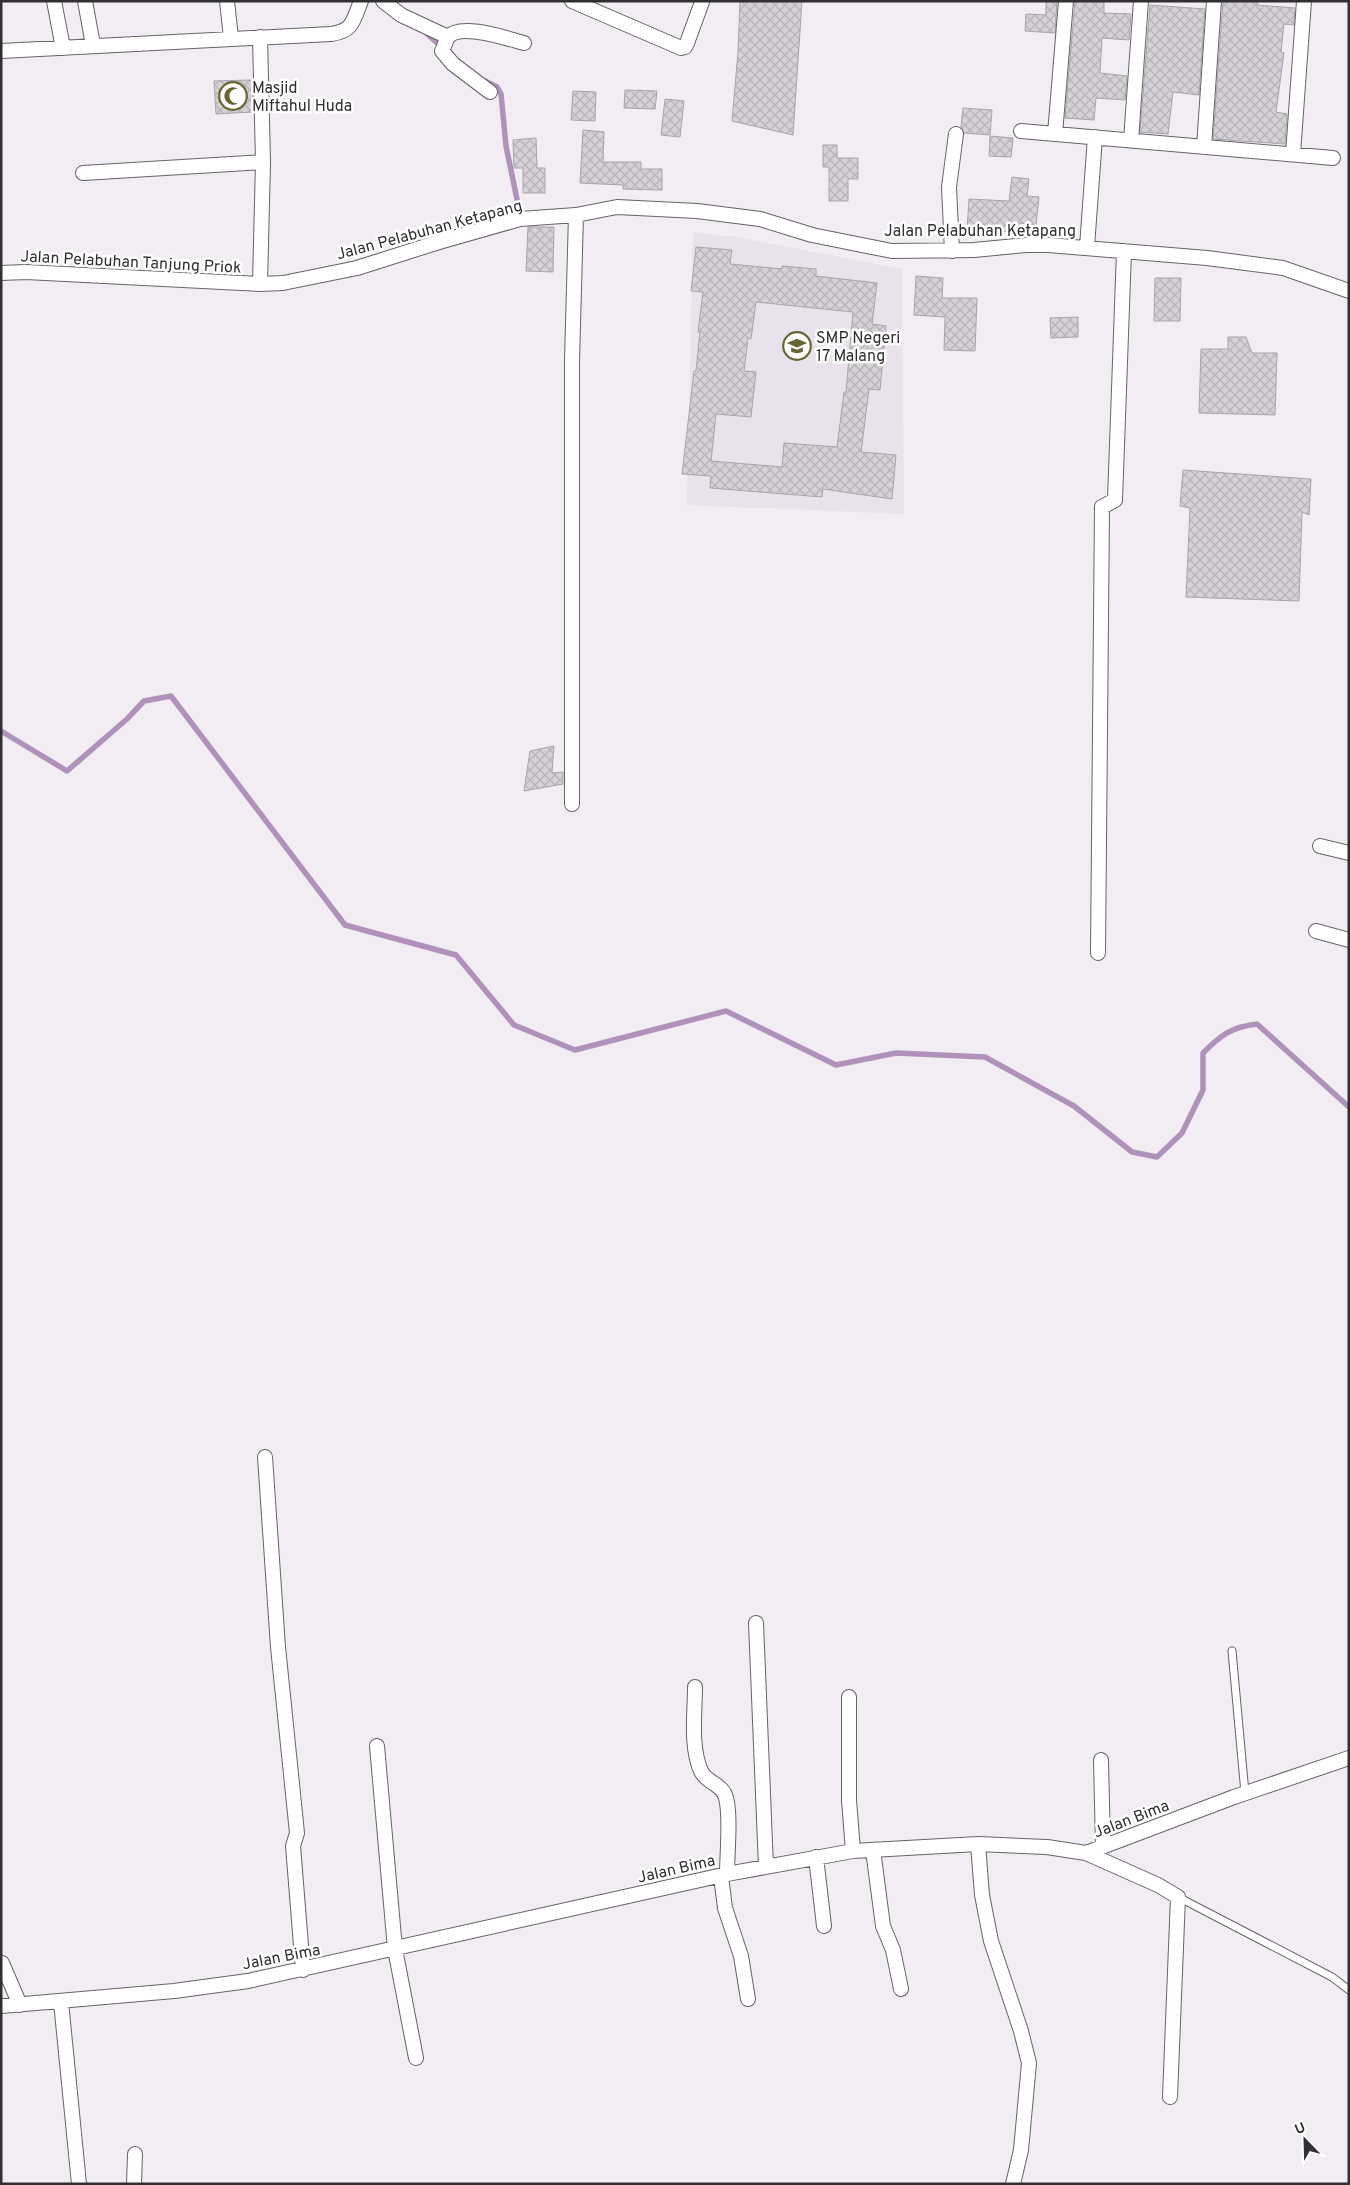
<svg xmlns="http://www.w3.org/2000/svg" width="1350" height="2185" viewBox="0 0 1350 2185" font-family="Overpass,sans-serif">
	<defs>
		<pattern id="building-cross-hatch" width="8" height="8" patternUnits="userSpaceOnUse" patternTransform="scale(1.25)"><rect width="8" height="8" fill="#d5d1d6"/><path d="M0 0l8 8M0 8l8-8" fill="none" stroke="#b7b4b8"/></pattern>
	</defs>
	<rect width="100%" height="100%" fill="#f1edf2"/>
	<path fill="#e9e1ec" d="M693 232 737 237 902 269 904 514 687 505Z"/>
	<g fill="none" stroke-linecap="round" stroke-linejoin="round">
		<path stroke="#af91ba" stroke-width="5.5" d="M427 34 443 48
			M485 81 497 87 501 94 506 146 519 209
			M1 731 67 771 127 719 144 701 171 696 345 925 456 955 514 1025 575 1050 726 1011 836 1065 896 1053 985 1057 1074 1106 1132 1152 1157 1157 1182 1133 1203 1090V1053C1221 1035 1231 1027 1257 1024L1349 1107"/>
	</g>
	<path fill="url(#building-cross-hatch)" stroke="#a7a4a8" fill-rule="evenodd" d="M740 1H802L793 135 732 121 738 52Z
		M1046 1H1057L1055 33 1025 31 1026 14 1046 15Z
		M1075 1H1104V13L1131 14 1129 40 1102 38 1100 73 1127 76 1125 100 1096 98 1094 120 1065 118Z
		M1223 1H1258L1257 5 1295 8 1294 25 1284 24 1281 52 1284 53 1276 112 1287 114 1285 144 1213 139Z
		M1150 5 1205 9 1199 95 1173 92 1168 134 1140 132Z
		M250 80H252L253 112 216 114 214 81Z
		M625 90 657 91 655 109 624 108Z
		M573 91 596 92 595 121 571 120Z
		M665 99 684 101 680 137 661 135Z
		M963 108 992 110 990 135 964 133 961 127Z
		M583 130 604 132 603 162H641V169H662V190L623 189V185L580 183Z
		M990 136 1013 138 1011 157 989 156Z
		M536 138 537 168H545V193H523V168H514L513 140Z
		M823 145H837V158H858V179H848V201H829V167H823Z
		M1012 177 1029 179 1027 196 1039 197 1036 225 1019 223 1018 233 987 229V231L967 230 969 199 1009 201Z
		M528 227H554L553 272 526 271Z
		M696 247 732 250 730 264 782 269V266L816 269V276L877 283 872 324 886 326 880 390 869 389 861 452 896 455 892 499 823 489 822 497 710 488 711 476 682 474 694 371H696L700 332H698L703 292 691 291ZM756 302 853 312 846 392H844L837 447 784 443 782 467 711 461 716 414 751 417 756 372 744 371 748 338 751 339Z
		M916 276 943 278 942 298H977L975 351 944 350 945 317 914 315Z
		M1155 278H1181L1180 321H1154Z
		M1078 317V337L1051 338 1050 318Z
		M1228 337H1246L1252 353H1277L1275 415 1199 413 1201 349H1228Z
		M1183 470 1311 479 1309 515 1302 512 1299 601 1186 597 1190 508 1180 506Z
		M554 746 552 773 563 772V784L524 791 530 751Z"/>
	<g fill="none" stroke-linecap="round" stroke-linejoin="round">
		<defs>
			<path id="service" d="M1232 1651 1245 1793
				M1178 1897 1332 1977 1349 1990"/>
			<path id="minor" d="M54 1 63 48
				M85 1 93 45
				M227 1 231 38
				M383 1 401 15 448 37
				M572 1 681 48 685 47 687 43 702 2
				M260 37 263 162 260 284
				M1 51 331 34C353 31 353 21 361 1
				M490 92 453 64 442 51C444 47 446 40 448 37 461 22 508 39 524 43
				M1021 131 1333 158
				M1055 134 1066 1
				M1131 140 1141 1
				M1204 147 1214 1
				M1293 154 1304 1
				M83 173 263 162
				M1087 247 1095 137
				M952 251 949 187 956 134
				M1 273 26 272 260 284 283 283 357 268 439 242 520 219 576 215 617 207 697 211 760 219 812 235 892 251 974 250 1026 245H1048L1207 258 1283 268 1349 291
				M572 804V361L576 215
				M1320 846 1349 853
				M1316 931 1349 940
				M1098 953 1102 507 1115 500 1124 251
				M265 1457 278 1647 297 1833 293 1846 303 1970
				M756 1623 766 1867
				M695 1687C695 1713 690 1746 701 1771 706 1783 723 1784 726 1798 731 1815 727 1855 727 1874
				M849 1697V1800L853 1851
				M377 1746 395 1949 416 2058
				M1101 1760 1103 1847
				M978 1844 982 1895 991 1941 1021 2031 1029 2063 1021 2150 1013 2184
				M873 1850 883 1926 893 1950 901 1989
				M1086 1853 1158 1885 1178 1897 1170 2097
				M816 1857 824 1926
				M721 1876 725 1908 741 1956 748 1999
				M2 1963 20 2005
				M61 2002 79 2184
				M1 2006 174 1991 248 1981 727 1874 853 1851 978 1844 1047 1847 1086 1853 1234 1797 1349 1758
				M134 2184 135 2154"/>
		</defs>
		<use href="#service" stroke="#666368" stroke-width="9"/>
		<use href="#minor" stroke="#666368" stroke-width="16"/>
		<use href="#service" stroke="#fff" stroke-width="7"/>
		<use href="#minor" stroke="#fff" stroke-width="14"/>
	</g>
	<defs>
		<symbol id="mosque-ring" viewBox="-11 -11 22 22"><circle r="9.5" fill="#fff" stroke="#676531" stroke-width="1.5"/><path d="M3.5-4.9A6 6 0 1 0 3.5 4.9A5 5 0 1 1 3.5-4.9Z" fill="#676531"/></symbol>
		<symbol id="school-ring" viewBox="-11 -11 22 22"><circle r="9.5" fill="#fff" stroke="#676531" stroke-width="1.5"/><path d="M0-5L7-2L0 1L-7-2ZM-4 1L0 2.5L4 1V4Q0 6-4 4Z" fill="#676531"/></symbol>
	</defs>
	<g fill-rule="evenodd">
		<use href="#mosque-ring" x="217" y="80" width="32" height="32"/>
		<use href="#school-ring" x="781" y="330" width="32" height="32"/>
	</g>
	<g text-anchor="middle" stroke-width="5" stroke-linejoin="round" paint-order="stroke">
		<g font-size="16" fill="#302f31" stroke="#fff" text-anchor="start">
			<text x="252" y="93">Masjid<tspan x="252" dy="18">Miftahul Huda</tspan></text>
			<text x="816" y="343">SMP Negeri<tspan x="816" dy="18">17 Malang</tspan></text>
		</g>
		<g font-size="16" fill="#302f31" stroke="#fff">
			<text transform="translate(429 229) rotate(-15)" y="6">Jalan Pelabuhan Ketapang</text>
			<text x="980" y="236">Jalan Pelabuhan Ketapang</text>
			<text transform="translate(131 261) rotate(3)" y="6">Jalan Pelabuhan Tanjung Priok</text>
			<text transform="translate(1131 1818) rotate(-21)" y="6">Jalan Bima</text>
			<text transform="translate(676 1868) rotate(-13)" y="6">Jalan Bima</text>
			<text transform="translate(281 1956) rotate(-11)" y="6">Jalan Bima</text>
		</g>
	</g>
	<rect width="1350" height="2185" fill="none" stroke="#302f31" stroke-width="5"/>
	<g transform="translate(1305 2140) rotate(337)" stroke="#ffffff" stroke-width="4" paint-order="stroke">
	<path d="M0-4L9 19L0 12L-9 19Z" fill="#302f31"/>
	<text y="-8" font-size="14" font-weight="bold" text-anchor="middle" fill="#302f31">U</text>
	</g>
</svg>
